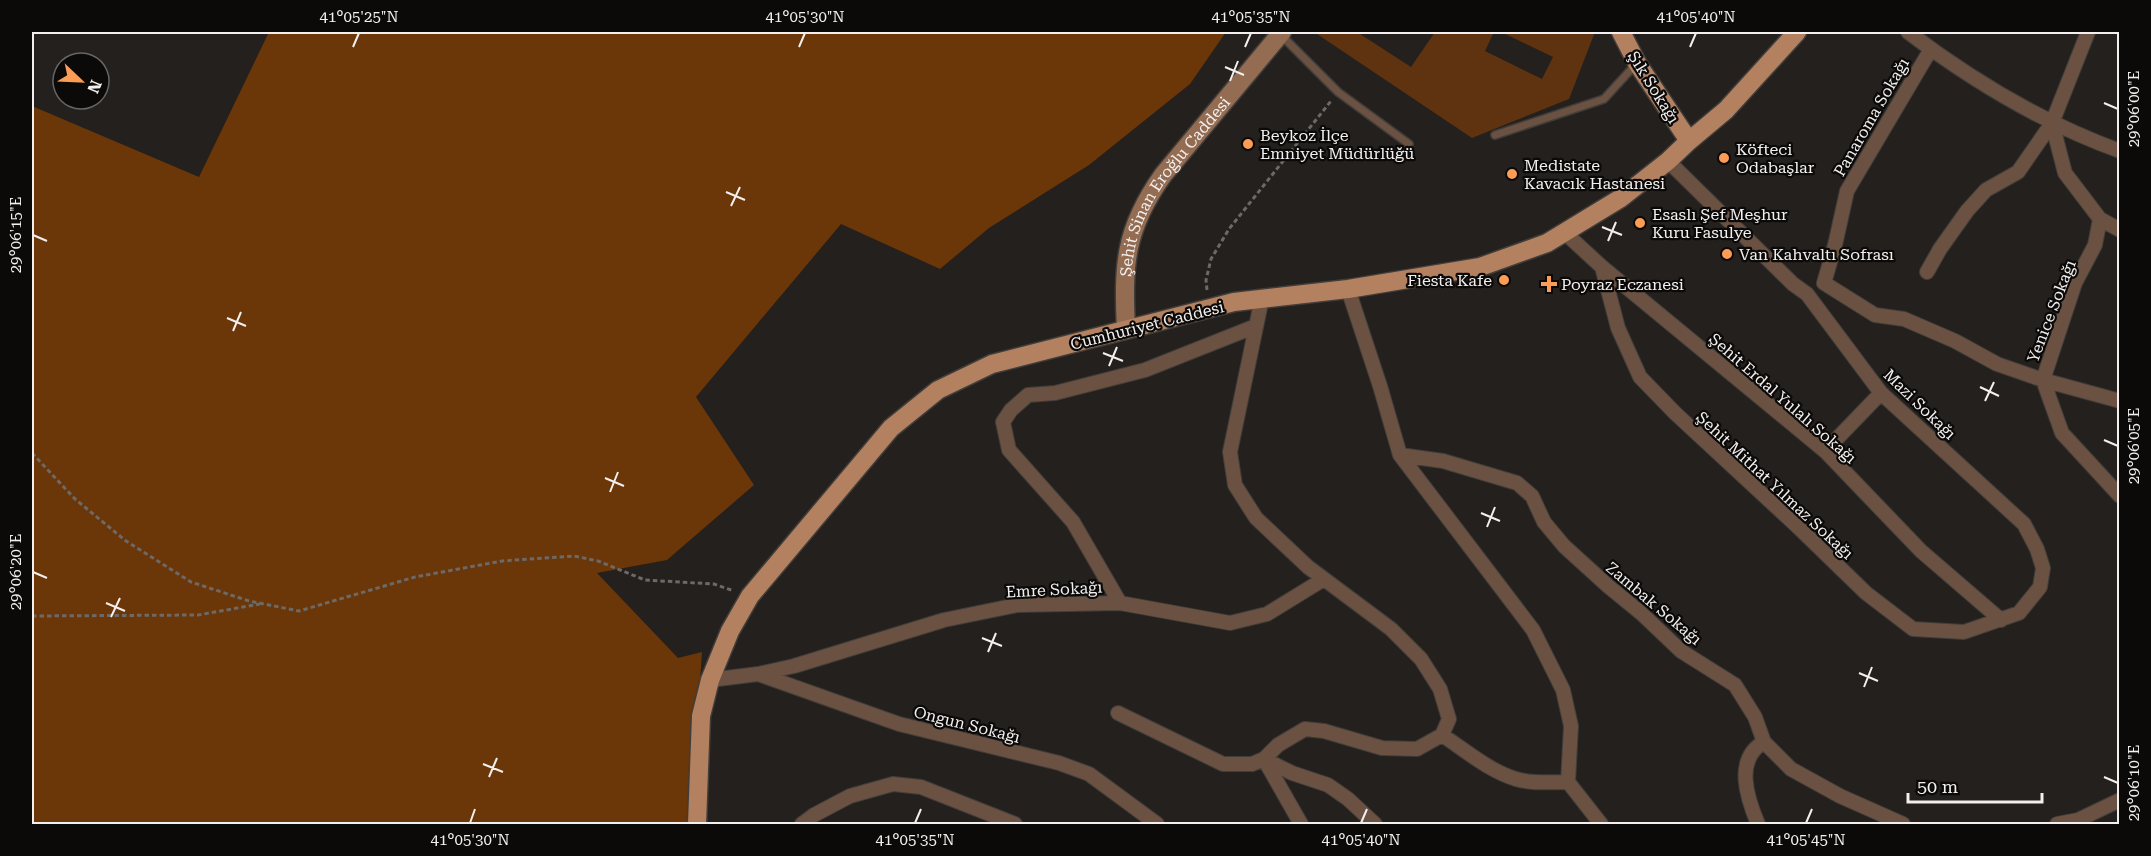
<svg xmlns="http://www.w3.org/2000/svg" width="2151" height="856" viewBox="0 0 2151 856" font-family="'Roboto Serif',serif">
	<rect width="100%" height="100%" fill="#23201d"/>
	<path fill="#5f3310" d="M1314 32H1357L1411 67 1435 32H1494L1485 51 1542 79 1553 57 1501 32H1595L1569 99 1472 138Z"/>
	<path fill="#6b3608" d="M269 32H1226L1190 84 1089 165 989 228 940 269 841 224 696 397 754 485 667 560 597 573 678 658 702 652 690 824H32V106L199 177Z"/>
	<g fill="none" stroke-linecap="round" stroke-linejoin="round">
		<defs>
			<path id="lane" d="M1281 35 1338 92 1409 144
				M1495 135 1604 99 1636 64"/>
			<path id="street" d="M1908 32C1973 81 2042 123 2120 151
				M1931 49 1847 191 1835 245 1824 283 1875 315 1904 319 1955 341 1997 364 2043 380 2120 401
				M2052 123 2065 173 2100 219 2120 230
				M1564 232 1602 267 1825 451 1921 551 2001 620
				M1602 267 1618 328 1640 377 1675 413 1798 527 1866 593 1913 629 1964 632 2019 613 2040 587 2043 568 2037 549 2024 524 1881 393 1807 294 1793 284 1668 161
				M1927 272 1940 249 1967 211 1986 190 2018 172 2052 123 2088 32
				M1348 289 1380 386 1400 455 1533 630 1563 690 1571 726 1568 782
				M2043 380 2075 283 2095 245 2100 219
				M2043 380 2062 433 2120 496
				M1825 451 1881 393
				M1400 455 1443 461 1517 483 1532 496 1544 522 1564 546 1608 586 1641 613 1681 651 1735 685 1755 717 1764 742 1791 769 1840 796 1903 824
				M1120 603 1073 522 1009 450 1003 422 1011 410 1028 395 1055 393 1145 370 1256 326
				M758 674 899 724 1059 763 1089 774 1157 824
				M710 680 758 674 794 666 944 620 1017 605 1120 603 1230 623 1267 614 1324 579
				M1118 713 1223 764H1252L1264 759 1278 745 1305 729 1324 731 1382 748 1417 749 1442 735 1449 719 1440 689 1421 659 1391 629 1308 567 1256 518 1235 485 1230 452 1262 298
				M1442 735C1465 750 1489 771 1516 779 1532 784 1551 782 1568 782L1601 824
				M1264 759 1292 773 1328 785 1348 799 1375 824
				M1264 759 1301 824
				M802 824 814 815 850 796 893 784 921 787 1015 824
				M1758 824C1747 798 1734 759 1764 742
				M2057 824 2078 820 2120 800"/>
			<g id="secondary">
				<path id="s1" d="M1126 330C1123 265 1124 230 1163 175L1282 32"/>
			</g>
			<path id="primary" d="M1621 32 1637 63 1689 141
				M697 824 701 716 710 680 730 631 750 596 891 428 938 390 992 364 1234 302 1348 289 1480 267 1547 243 1621 198 1668 161 1689 141 1726 110 1797 32"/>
		</defs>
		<use href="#lane" stroke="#403d3a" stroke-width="10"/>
		<use href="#street" stroke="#403d3a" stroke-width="16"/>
		<use href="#secondary" stroke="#403d3a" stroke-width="21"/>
		<use href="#primary" stroke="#403d3a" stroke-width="21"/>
		<path stroke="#6c6966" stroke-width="3" stroke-dasharray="4.5 3" stroke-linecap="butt" d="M1207 290 1206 280 1211 259 1229 229 1331 101
			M32 453 75 499 126 541 191 582 249 601 299 611 415 577 502 561 574 556 598 561 645 580 714 584 734 591
			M32 616 198 615 260 604"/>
		<use href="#lane" stroke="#6a5141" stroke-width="7"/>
		<use href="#street" stroke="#6a5141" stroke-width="14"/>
		<use href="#secondary" stroke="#936c52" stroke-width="18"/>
		<use href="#primary" stroke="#b3815f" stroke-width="18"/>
	</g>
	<path fill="none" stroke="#f2efee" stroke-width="2" d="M353 47 359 33M799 47 805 33M1245 47 1251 33M1690 47 1696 33M1225 67 1244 75M1230 81 1238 61M2104 103 2118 109M726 192 745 200M731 206 740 187M1602 227 1622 235M33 235 47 241M1608 241 1616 222M227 318 246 326M233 331 241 312M1103 353 1123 361M1109 366 1117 347M1980 387 1999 396M1985 401 1994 382M2104 440 2118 446M605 478 624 486M610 492 618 472M1481 513 1500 521M1487 527 1495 507M33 572 47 578M106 603 125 611M111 617 120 598M982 638 1002 646M988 652 996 633M1859 673 1878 681M1864 687 1872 667M483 764 503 772M489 777 497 758M2104 777 2118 783M470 823 475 809M915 823 921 809M1361 823 1367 809M1806 823 1812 809"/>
	<g fill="#fd9d55" stroke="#0b0a09" stroke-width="2">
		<circle cx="1248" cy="144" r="6"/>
		<circle cx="1724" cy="158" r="6"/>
		<circle cx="1512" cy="174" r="6"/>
		<circle cx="1640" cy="223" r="6"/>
		<circle cx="1727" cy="254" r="6"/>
		<circle cx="1504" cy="280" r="6"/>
		<path d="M1546 275h6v6h6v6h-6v6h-6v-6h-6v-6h6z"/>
	</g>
	<g text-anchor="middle" stroke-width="4.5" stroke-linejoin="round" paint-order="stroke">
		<g font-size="16" fill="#f2efee" stroke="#0b0a09">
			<text transform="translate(1654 87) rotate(58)" y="6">Şık Sokağı</text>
			<text transform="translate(1871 117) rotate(-60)" y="6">Panaroma Sokağı</text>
			<text dy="6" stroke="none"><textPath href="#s1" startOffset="158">Şehit Sinan Eroğlu Caddesi</textPath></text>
			<text transform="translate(2051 311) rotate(-69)" y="6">Yenice Sokağı</text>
			<text transform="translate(1147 325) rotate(-14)" y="6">Cumhuriyet Caddesi</text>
			<text transform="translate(1783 398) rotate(41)" y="6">Şehit Erdal Yulalı Sokağı</text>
			<text transform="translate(1920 404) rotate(44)" y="6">Mazi Sokağı</text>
			<text transform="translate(1775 485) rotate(43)" y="6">Şehit Mithat Yılmaz Sokağı</text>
			<text transform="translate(1054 589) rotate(-3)" y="6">Emre Sokağı</text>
			<text transform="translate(1654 603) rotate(40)" y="6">Zambak Sokağı</text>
			<text transform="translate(967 724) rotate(14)" y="6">Ongun Sokağı</text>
		</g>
		<g font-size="16" fill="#f2efee" stroke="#0b0a09" text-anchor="start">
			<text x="1260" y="141">Beykoz İlçe<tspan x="1260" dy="18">Emniyet Müdürlüğü</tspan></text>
			<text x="1736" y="155">Köfteci<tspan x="1736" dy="18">Odabaşlar</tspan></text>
			<text x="1524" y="171">Medistate<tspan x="1524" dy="18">Kavacık Hastanesi</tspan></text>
			<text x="1652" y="220">Esaslı Şef Meşhur<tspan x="1652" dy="18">Kuru Fasulye</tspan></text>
			<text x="1739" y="260">Van Kahvaltı Sofrası</text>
			<text x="1492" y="286" text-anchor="end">Fiesta Kafe</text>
			<text x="1561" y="290">Poyraz Eczanesi</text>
		</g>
	</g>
	<rect width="2151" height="856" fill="none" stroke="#0b0a09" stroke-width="66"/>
	<g transform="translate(81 81) rotate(113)"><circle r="28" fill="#0b0a09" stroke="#676665" stroke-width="1.5"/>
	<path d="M0-4.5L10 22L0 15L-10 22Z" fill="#fd9d55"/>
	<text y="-9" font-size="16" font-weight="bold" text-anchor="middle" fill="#f2efee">N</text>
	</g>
	<path d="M1908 793v9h134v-9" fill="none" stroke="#f2efee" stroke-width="3"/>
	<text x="1917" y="793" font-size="18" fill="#f2efee" stroke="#0b0a09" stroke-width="4.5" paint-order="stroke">50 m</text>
	<rect x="33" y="33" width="2085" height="790" fill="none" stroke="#f2efee" stroke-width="2"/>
	<g font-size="15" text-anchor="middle" fill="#f2efee">
		<text x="359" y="22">41°05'25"N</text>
		<text x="805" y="22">41°05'30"N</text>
		<text x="1251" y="22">41°05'35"N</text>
		<text x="1696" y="22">41°05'40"N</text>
		<text transform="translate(2134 109) rotate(-90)" y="5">29°06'00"E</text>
		<text transform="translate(16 235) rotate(-90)" y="5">29°06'15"E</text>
		<text transform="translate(2134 446) rotate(-90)" y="5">29°06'05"E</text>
		<text transform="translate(16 572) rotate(-90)" y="5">29°06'20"E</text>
		<text transform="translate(2134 783) rotate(-90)" y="5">29°06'10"E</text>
		<text x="470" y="845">41°05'30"N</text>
		<text x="915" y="845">41°05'35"N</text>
		<text x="1361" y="845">41°05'40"N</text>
		<text x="1806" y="845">41°05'45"N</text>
	</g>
</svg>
